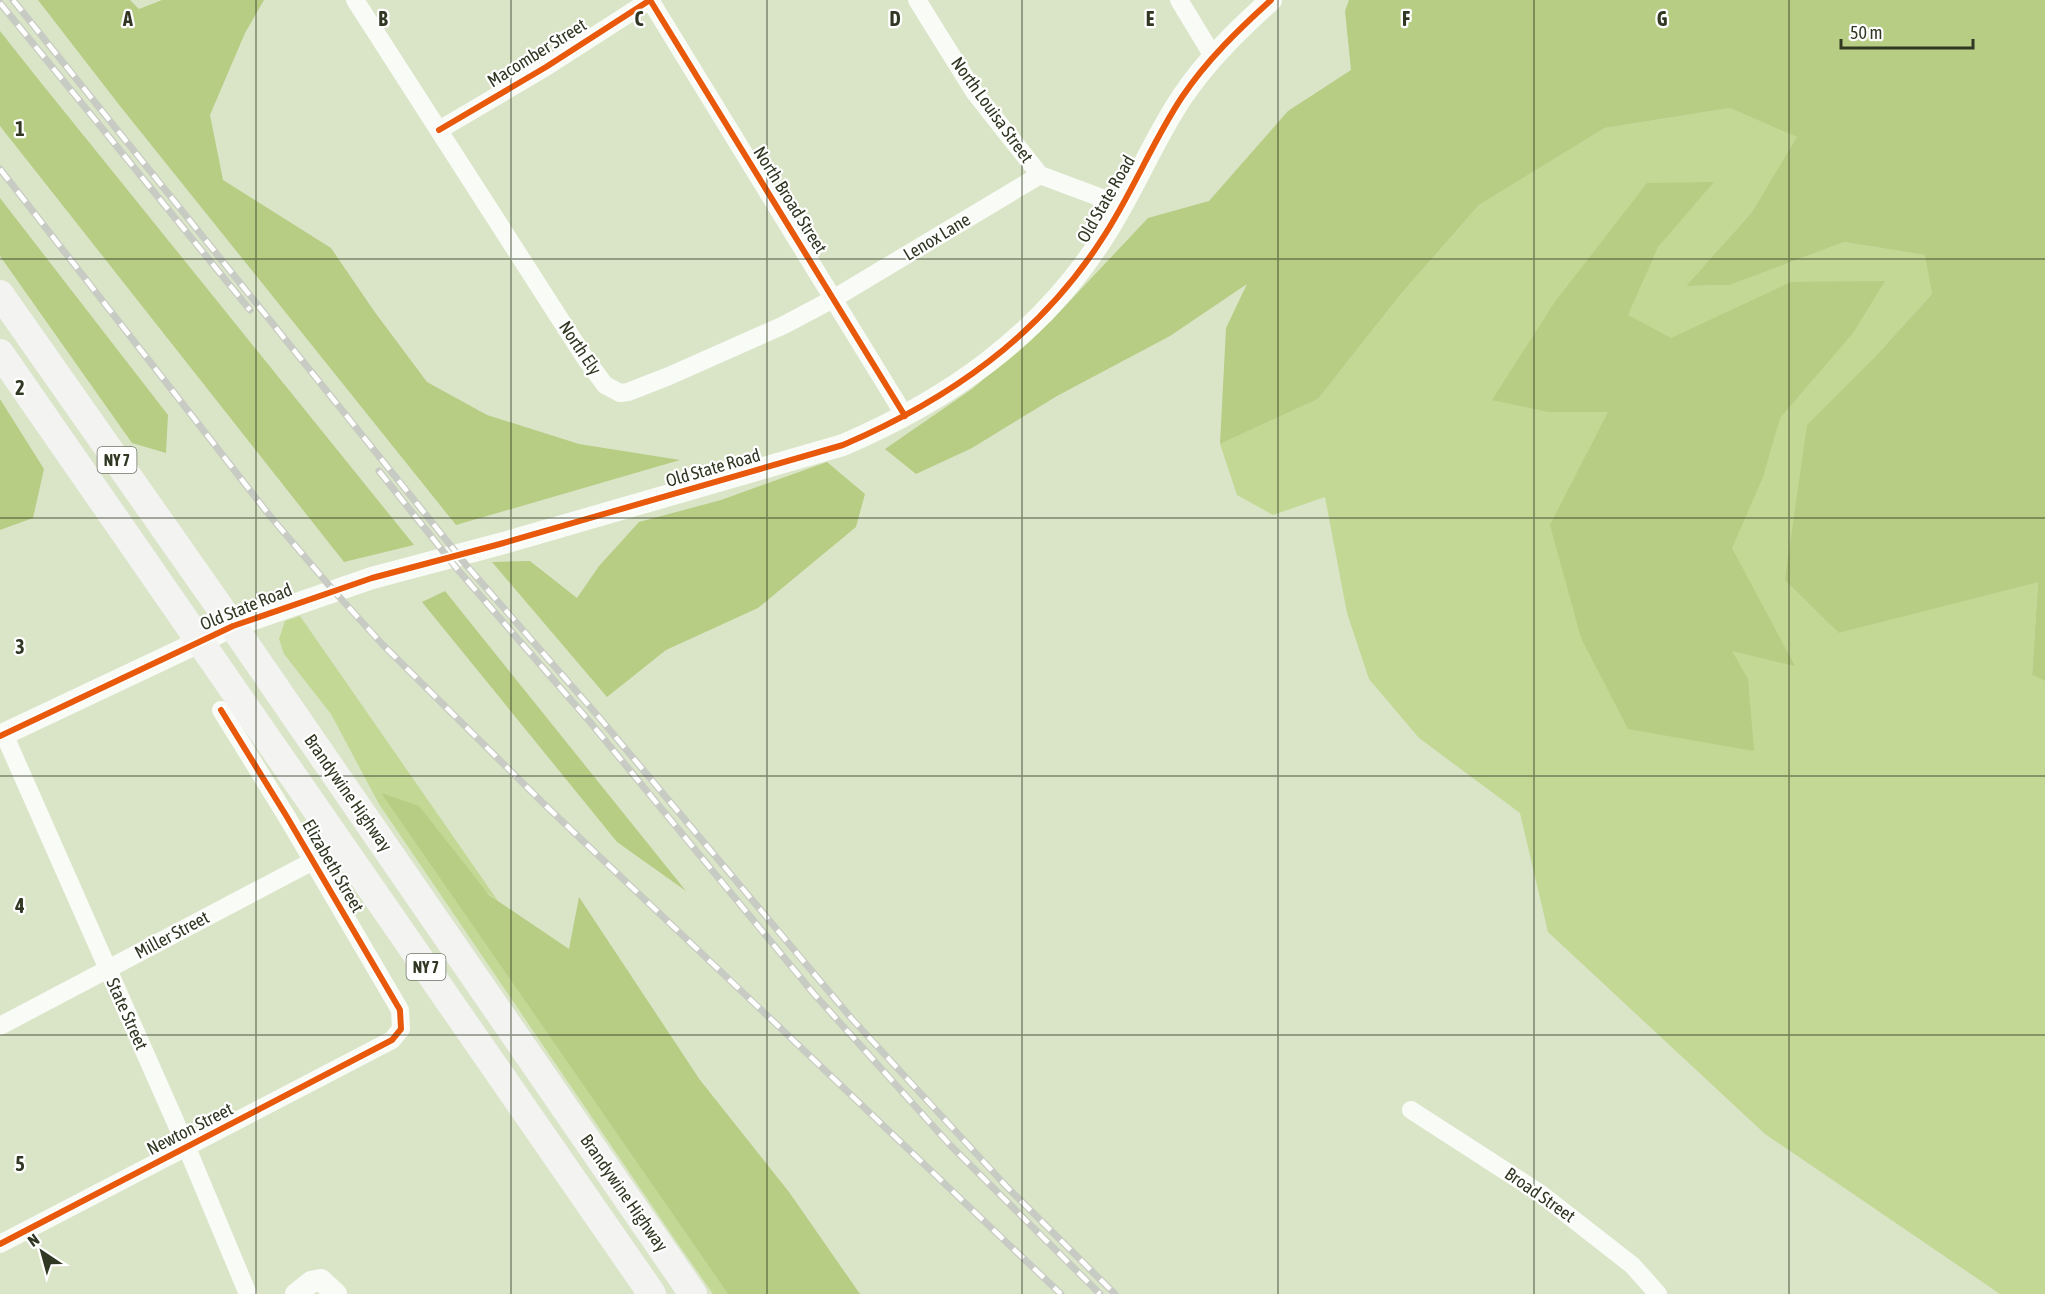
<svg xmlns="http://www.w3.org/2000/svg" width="2045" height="1294" viewBox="0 0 2045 1294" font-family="'Asap Condensed',sans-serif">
	<rect width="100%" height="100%" fill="#dae5c8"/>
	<path fill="#c2d894" d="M1730 108 1798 137 1752 212 1686 286 1730 285 1844 242 1926 255 1932 294 1873 359 1839 633 2038 581 2032 675 2045 681V1294H2000L1765 1134 1548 932 1520 813 1419 738 1369 679 1347 613 1325 497 1273 515 1237 495 1220 444 1318 399 1400 295 1479 205 1605 128Z
		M300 616 498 901 490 895 382 794 728 1294H713L676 1241 379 804 331 714 284 654 279 639 285 621Z"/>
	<path fill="#b7cd84" d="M38 0H130L139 9 162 0H264L245 33 210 115 223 180 331 248 374 311 427 382 487 415 579 444 680 460 456 525 120 106Z
		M1349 0H2045V681L2032 675 2038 582 1839 633 1785 580 1807 425 1873 359 1932 294 1925 255 1844 242 1730 285 1686 286 1752 212 1797 137 1730 108 1605 128 1479 205 1400 295 1318 399 1220 444 1226 328 1247 284 1170 336 1057 396 972 448 916 474 885 449 972 389 1051 321 1148 218 1209 201 1288 111 1351 70 1345 11Z
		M0 31 34 74 414 545 344 562 0 126Z
		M1714 182 1658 247 1628 315 1671 338 1791 282 1885 281 1853 333 1780 418 1763 477 1732 548 1795 666 1732 651 1748 679 1754 751 1628 729 1581 638 1550 525 1608 412H1548L1492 400 1554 303 1647 183Z
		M0 198 168 415 166 453 132 443 0 256Z
		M0 399 44 469 33 518 0 530Z
		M827 462 865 494 856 527 758 608 666 650 607 697 492 562 530 561 577 598 599 566 639 522 721 500Z
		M445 591 686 891 617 842 422 602Z
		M381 793 419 806 489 895 569 949 579 897 700 1080 789 1192 860 1294H728Z"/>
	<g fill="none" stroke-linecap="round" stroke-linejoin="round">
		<path stroke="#f9fbf7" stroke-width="18" d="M355 0 585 358 605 385 620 393 628 392 669 376 784 325 833 299 1040 175
			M917 0 975 93 1040 175 1123 206
			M1179 0 1213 56
			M439 130 546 67 650 0 905 416
			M4 734 187 1148 248 1294
			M0 1026 313 861
			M1411 1110 1541 1194 1632 1265 1658 1294
			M0 1244 392 1040 401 1029 400 1010 287 817 221 710"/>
		<path stroke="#f9fbf7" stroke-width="22" d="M0 736 233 626 372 578 500 544 843 445C948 400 1039 337 1102 239 1132 194 1152 142 1182 97 1207 60 1238 30 1271 0
			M296 1294 311 1282 321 1280 336 1294"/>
		<path stroke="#f3f3f2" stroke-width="28" d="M0 294 233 626 693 1294
			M0 353 652 1294"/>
		<defs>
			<path id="rail" d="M13 0 467 566 598 716 852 1019 1007 1187 1115 1294
				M0 3 250 310
				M0 169 270 516 333 590 383 645 544 804 1061 1294
				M379 471 458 570 590 722 814 994 951 1146 1100 1294"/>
		</defs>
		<use href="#rail" stroke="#c8cbc3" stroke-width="7"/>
		<use href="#rail" stroke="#fff" stroke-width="4.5" stroke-dasharray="14" stroke-linecap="butt"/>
		<defs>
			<path id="cycleway" d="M439 130 546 67 650 0 905 416
				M0 736 233 626 372 578 500 544 843 445C948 400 1039 337 1102 239 1132 194 1152 142 1182 97 1207 60 1238 30 1271 0
				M0 1244 392 1040 401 1029 400 1010 287 817 221 710"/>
		</defs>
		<use href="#cycleway" stroke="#fff" stroke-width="10"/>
		<use href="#cycleway" stroke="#e8590c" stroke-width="6"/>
	</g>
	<path fill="none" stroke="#303722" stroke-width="1.5" stroke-opacity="0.55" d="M256 0V1294M511 0V1294M767 0V1294M1022 0V1294M1278 0V1294M1534 0V1294M1789 0V1294M0 259H2045M0 518H2045M0 776H2045M0 1035H2045"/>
	<g text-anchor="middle" stroke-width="4.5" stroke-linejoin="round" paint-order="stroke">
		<g fill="#fff" stroke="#6e7364" stroke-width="1.5">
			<rect x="97.5" y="447" width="39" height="26" rx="4.5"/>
			<rect x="406.5" y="954" width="39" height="26" rx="4.5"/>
		</g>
		<g font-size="16" font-weight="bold" fill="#303722">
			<text x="117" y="466">NY 7</text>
			<text x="426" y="973">NY 7</text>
		</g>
		<g font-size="18" fill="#303722" stroke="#fff">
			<text transform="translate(537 53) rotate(-32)" y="6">Macomber Street</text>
			<text transform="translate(992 110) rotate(54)" y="6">North Louisa Street</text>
			<text transform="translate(1106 199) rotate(-60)" y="6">Old State Road</text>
			<text transform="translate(790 200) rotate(58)" y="6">North Broad Street</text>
			<text transform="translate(937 237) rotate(-31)" y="6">Lenox Lane</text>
			<text transform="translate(580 348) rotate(56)" y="6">North Ely</text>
			<text transform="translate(713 468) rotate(-16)" y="6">Old State Road</text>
			<text transform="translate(246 607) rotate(-22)" y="6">Old State Road</text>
			<text transform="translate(348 793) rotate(55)" y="6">Brandywine Highway</text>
			<text transform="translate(333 866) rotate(60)" y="6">Elizabeth Street</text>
			<text transform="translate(172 935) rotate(-28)" y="6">Miller Street</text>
			<text transform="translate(127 1014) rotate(66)" y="6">State Street</text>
			<text transform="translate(190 1129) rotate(-27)" y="6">Newton Street</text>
			<text transform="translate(624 1193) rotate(55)" y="6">Brandywine Highway</text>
			<text transform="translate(1540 1195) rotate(35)" y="6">Broad Street</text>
		</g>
	</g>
	<g font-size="20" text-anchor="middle" font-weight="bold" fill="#303722" stroke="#fff" stroke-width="4.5" stroke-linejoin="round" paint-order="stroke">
		<text x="128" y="26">A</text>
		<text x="383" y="26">B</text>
		<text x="639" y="26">C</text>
		<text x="895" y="26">D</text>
		<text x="1150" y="26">E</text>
		<text x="1406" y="26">F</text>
		<text x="1662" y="26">G</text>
		<text x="20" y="136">1</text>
		<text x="20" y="395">2</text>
		<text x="20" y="654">3</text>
		<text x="20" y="913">4</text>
		<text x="20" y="1171">5</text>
	</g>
	<g transform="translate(42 1252) rotate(324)" stroke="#ffffff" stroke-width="4.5" paint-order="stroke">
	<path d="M0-4.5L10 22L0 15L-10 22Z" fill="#303722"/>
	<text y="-9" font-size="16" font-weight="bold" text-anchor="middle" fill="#303722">N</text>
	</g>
	<path d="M1841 39v9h132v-9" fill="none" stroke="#303722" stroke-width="3"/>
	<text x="1850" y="39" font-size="18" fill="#303722" stroke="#ffffff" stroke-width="4.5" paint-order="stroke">50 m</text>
</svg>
